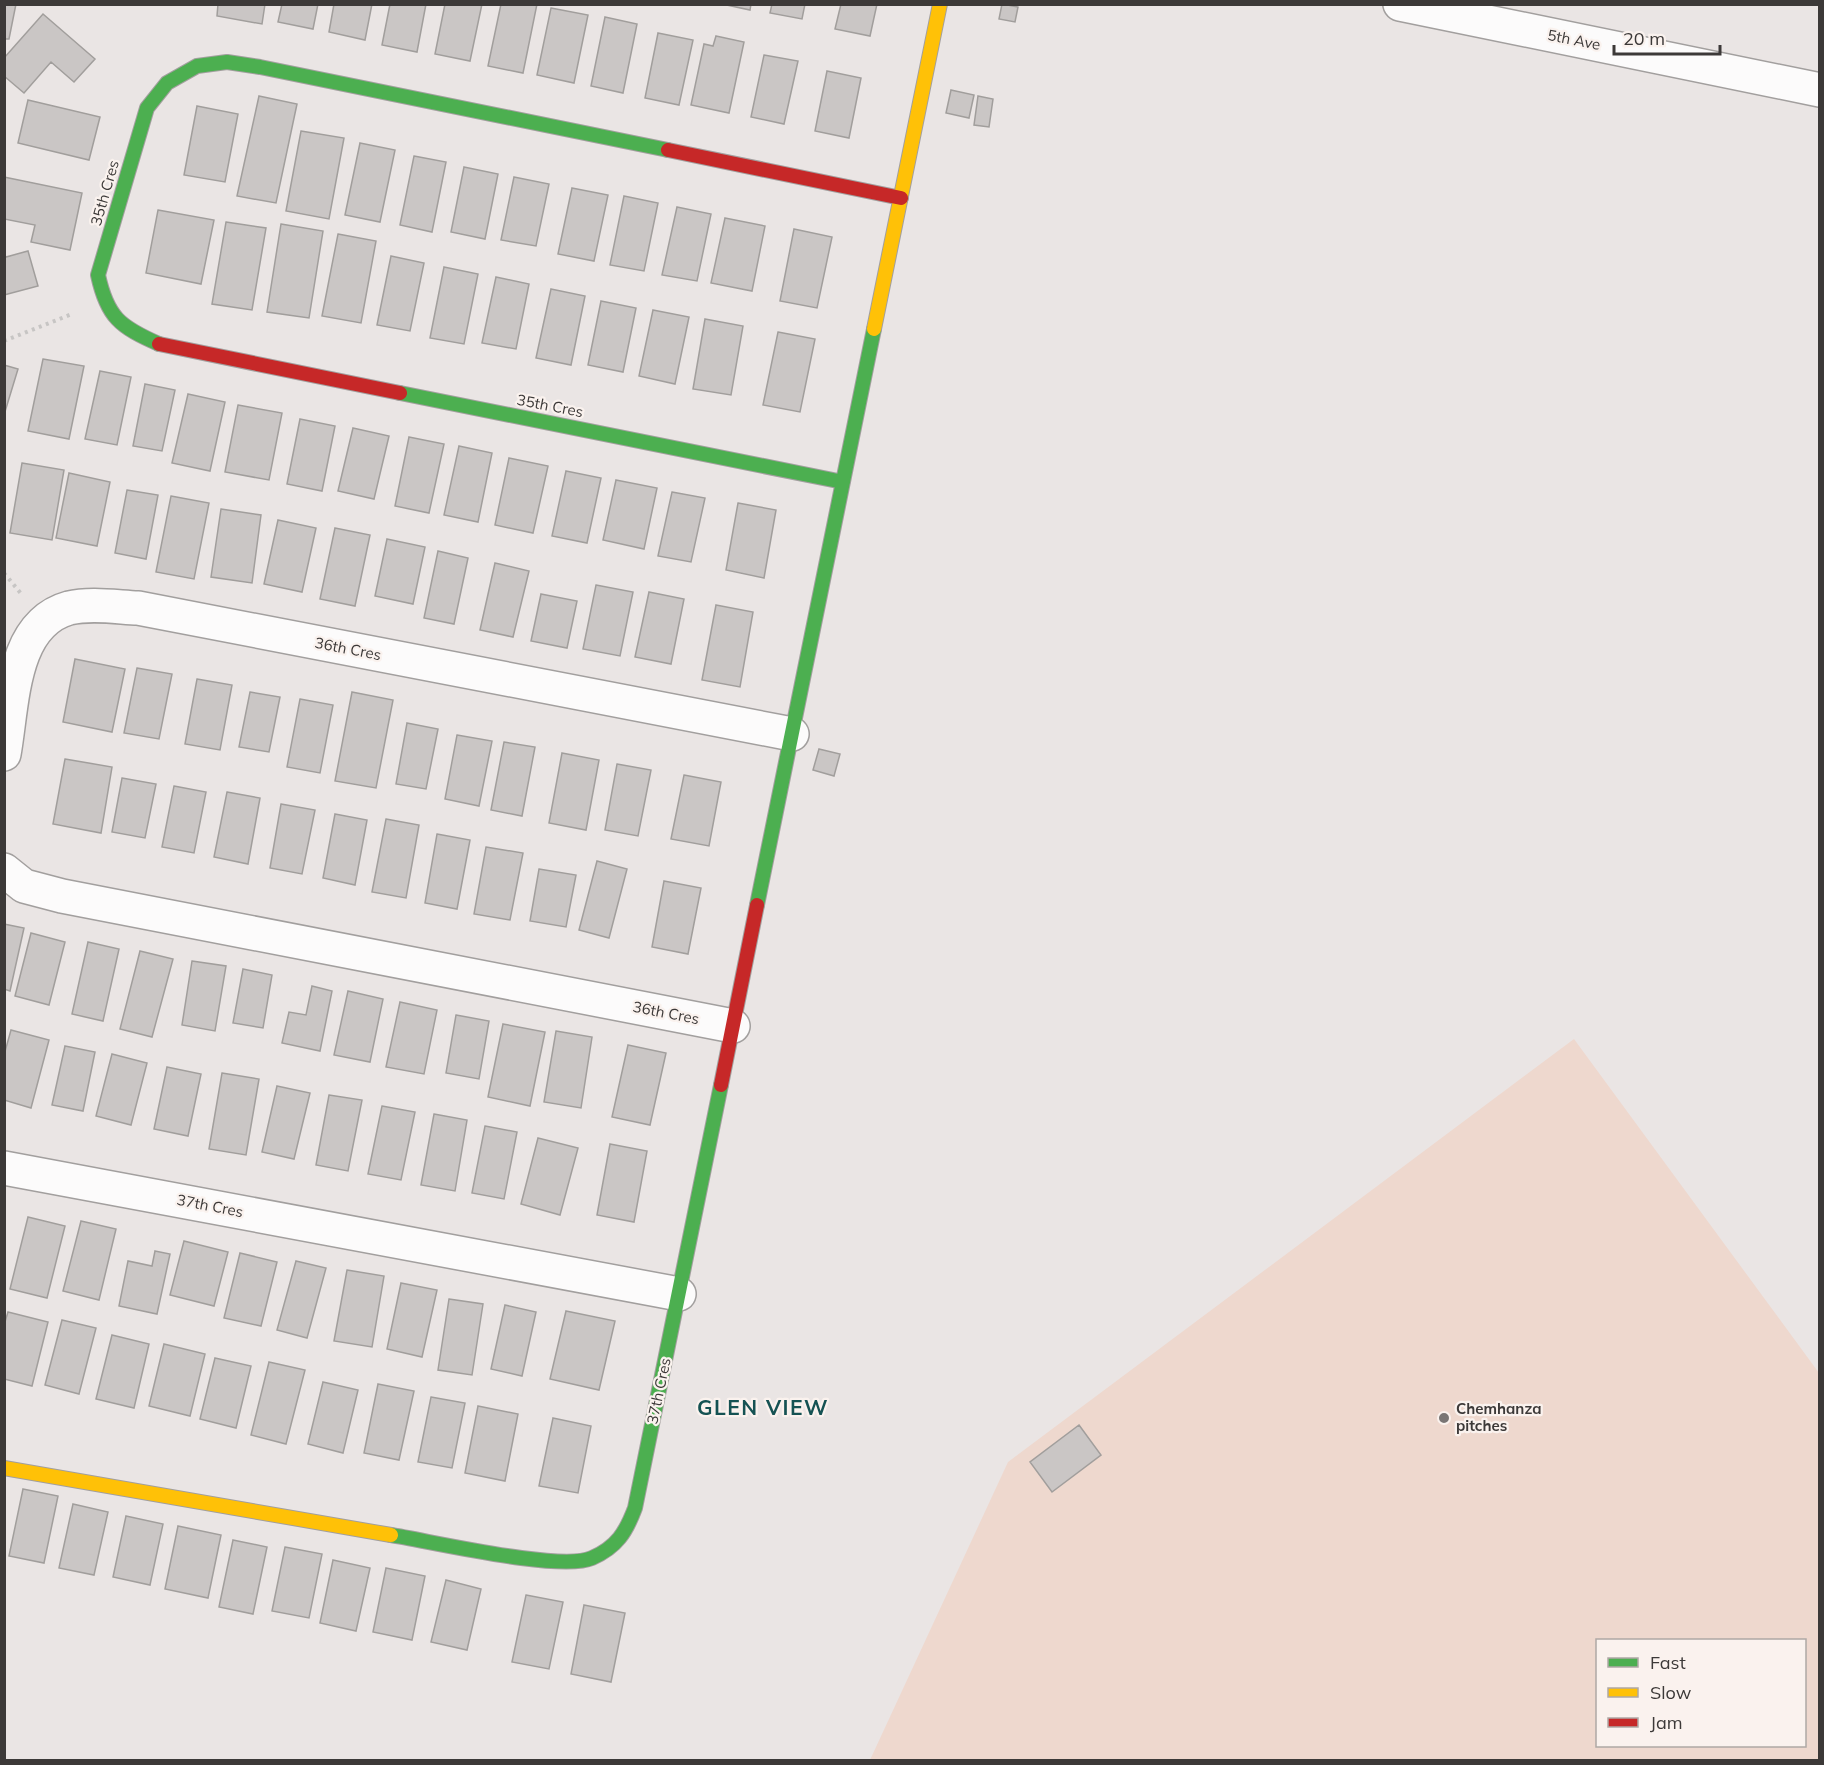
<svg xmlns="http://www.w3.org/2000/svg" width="1824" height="1765" viewBox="0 0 1824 1765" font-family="Mulish,sans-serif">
	<rect width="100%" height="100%" fill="#eae5e4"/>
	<path fill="#eed8ce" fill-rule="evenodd" d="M1574 1039 1819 1373V1760H870L1008 1462ZM1598 1640H1804V1746H1598Z"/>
	<path fill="#cac6c5" stroke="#a19e9c" stroke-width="1.5" d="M4 4H16L9 39H4Z
		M218 4H265L262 24 217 16Z
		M282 4H318L313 29 278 22Z
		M334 4H372L365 40 329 32Z
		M390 4H426L417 52 382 45Z
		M445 4H482L470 61 435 54Z
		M501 4H537L523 73 488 66Z
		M722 4H751L750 10Z
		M772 4H805L802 19 770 13Z
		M841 4H877L870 36 835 29Z
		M1002 4 1018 7 1015 22 999 19Z
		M551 8 588 15 574 83 537 75Z
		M43 14 95 59 74 82 51 62 24 93 4 76V58Z
		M605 17 637 24 623 93 591 86Z
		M658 33 693 40 679 105 645 98Z
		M716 36 744 42 729 113 691 105 704 44 713 46Z
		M764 55 798 61 784 124 751 117Z
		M827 71 861 78 849 138 815 131Z
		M951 90 974 95 969 118 946 113Z
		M259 96 297 104 276 203 237 196Z
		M978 96 993 99 989 127 974 125Z
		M28 100 100 117 89 160 18 143Z
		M197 106 238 114 225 182 184 175Z
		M301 131 344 138 329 219 286 211Z
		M360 143 395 150 380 222 345 215Z
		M414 156 446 162 432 232 400 225Z
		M464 167 498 174 485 239 451 232Z
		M4 177 82 193 70 250 31 242 35 225 4 219Z
		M514 177 549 184 536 246 501 240Z
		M572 188 608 195 594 261 558 254Z
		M624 196 658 203 644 271 610 265Z
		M677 207 711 214 697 281 662 275Z
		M158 210 214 220 201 284 146 273Z
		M725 218 765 226 752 291 711 283Z
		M226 222 266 228 252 310 212 304Z
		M281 224 323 231 309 318 267 312Z
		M794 229 832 237 817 308 780 301Z
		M338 234 376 241 361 323 322 316Z
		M28 251 38 286 4 295V253L6 257Z
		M391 256 424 263 410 331 377 325Z
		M444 267 478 274 464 344 430 338Z
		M496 277 529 284 516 349 482 343Z
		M551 289 585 296 571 365 536 358Z
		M601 301 636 308 623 372 588 365Z
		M653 310 689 317 675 384 639 376Z
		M705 319 743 326 731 395 693 389Z
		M778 332 815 339 800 412 763 405Z
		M43 359 84 366 69 439 28 431Z
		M4 365 18 369 4 415Z
		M100 371 131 377 117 445 85 439Z
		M145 384 175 390 162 451 133 446Z
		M188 394 225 402 210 471 172 463Z
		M238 405 282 413 269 480 225 472Z
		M300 419 335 426 322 491 287 484Z
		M353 428 389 436 374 499 338 491Z
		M409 437 444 444 429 513 395 506Z
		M459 446 492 453 478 522 444 515Z
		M509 458 548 466 533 533 495 525Z
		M22 463 64 470 52 540 10 533Z
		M566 471 601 478 587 543 552 536Z
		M69 473 110 482 97 546 56 538Z
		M616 480 657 488 644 549 603 540Z
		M127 490 158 495 146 559 115 553Z
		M672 492 705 498 691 562 658 556Z
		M171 496 209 503 194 579 156 572Z
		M738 503 776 510 764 578 726 570Z
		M221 509 261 515 252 583 211 577Z
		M278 520 316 528 302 592 264 584Z
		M335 528 370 535 355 606 320 599Z
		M387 539 425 547 413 604 375 596Z
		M438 551 468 558 454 624 424 618Z
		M495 563 529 571 513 637 480 630Z
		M596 585 633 592 620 656 583 649Z
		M649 592 684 599 671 664 635 657Z
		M541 594 577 601 567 648 531 641Z
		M716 605 753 612 740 687 702 680Z
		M75 659 125 669 112 732 63 722Z
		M137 668 172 674 159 739 124 733Z
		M197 679 232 685 220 750 185 744Z
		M250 692 280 697 269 752 239 747Z
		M352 692 393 700 376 788 335 781Z
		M300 699 333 705 320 773 287 767Z
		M407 723 438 729 426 789 396 784Z
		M457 735 492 741 479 806 445 799Z
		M504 742 535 747 522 816 491 810Z
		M819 749 840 754 834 776 813 770Z
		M562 753 599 760 586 830 549 823Z
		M65 759 112 767 101 833 53 824Z
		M617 764 651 770 638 836 605 830Z
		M684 775 721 782 709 846 671 839Z
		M122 778 156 784 145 838 112 832Z
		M174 786 206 792 194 853 162 847Z
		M227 792 260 798 248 864 214 857Z
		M281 804 315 810 302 874 270 868Z
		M335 814 367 820 355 885 323 878Z
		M386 819 419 825 406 898 372 892Z
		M437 834 470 840 457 909 425 903Z
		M486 847 523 853 510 920 474 914Z
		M597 861 627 869 609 938 579 930Z
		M539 869 576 875 566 927 530 921Z
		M664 881 701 888 688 954 652 947Z
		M4 924 24 928 10 991 4 989Z
		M31 933 65 942 49 1005 15 996Z
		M88 942 119 949 103 1021 72 1014Z
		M140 951 173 959 152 1037 120 1029Z
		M192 961 226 966 215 1031 182 1025Z
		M243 969 272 975 263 1028 233 1023Z
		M312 986 332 991 320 1051 282 1043 289 1012 306 1015Z
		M348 991 383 999 370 1062 334 1055Z
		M400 1002 437 1010 424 1074 386 1067Z
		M456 1015 489 1021 479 1079 446 1073Z
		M503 1024 545 1032 530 1106 488 1097Z
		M11 1030 49 1040 31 1108 4 1100V1055Z
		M556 1031 592 1037 581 1108 544 1102Z
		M628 1045 666 1053 650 1125 612 1117Z
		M65 1046 95 1052 83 1111 52 1105Z
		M112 1054 147 1063 131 1125 96 1116Z
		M167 1067 201 1074 188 1136 154 1129Z
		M222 1073 259 1079 246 1155 209 1149Z
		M277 1086 310 1093 294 1159 262 1152Z
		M329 1095 362 1100 348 1171 316 1165Z
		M382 1106 415 1112 401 1180 368 1174Z
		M434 1114 467 1120 455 1191 421 1185Z
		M485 1126 517 1132 504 1199 472 1193Z
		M538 1138 578 1148 560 1215 521 1204Z
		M610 1144 647 1151 634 1222 597 1215Z
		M28 1217 65 1226 47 1298 10 1289Z
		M81 1221 116 1229 99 1300 63 1291Z
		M184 1241 228 1252 214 1306 170 1295Z
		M155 1251 170 1254 157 1314 119 1306 128 1261 152 1266Z
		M240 1253 277 1262 261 1326 224 1318Z
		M296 1261 326 1268 307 1338 277 1330Z
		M347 1270 384 1276 372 1347 334 1341Z
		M401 1283 437 1290 422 1357 387 1349Z
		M449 1299 483 1304 472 1375 438 1370Z
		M505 1305 536 1312 522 1376 491 1369Z
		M566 1311 615 1321 599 1390 550 1379Z
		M8 1312 48 1322 32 1386 4 1379V1325Z
		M62 1320 96 1328 79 1394 45 1385Z
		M112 1335 149 1344 134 1408 96 1399Z
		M164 1344 205 1354 190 1416 149 1406Z
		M215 1358 251 1366 236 1428 200 1419Z
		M269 1362 305 1370 286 1444 251 1435Z
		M323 1382 358 1390 343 1453 308 1444Z
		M378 1384 414 1391 399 1460 364 1453Z
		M431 1397 465 1403 452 1468 418 1462Z
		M478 1406 518 1414 505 1481 465 1473Z
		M553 1418 591 1426 578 1493 539 1486Z
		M1079 1425 1101 1455 1052 1492 1030 1462Z
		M23 1489 58 1496 44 1563 9 1556Z
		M73 1504 108 1512 94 1575 59 1568Z
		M126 1516 163 1524 150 1585 113 1577Z
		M178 1526 221 1535 208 1598 165 1589Z
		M233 1540 267 1547 253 1614 219 1607Z
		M285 1547 322 1554 309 1618 272 1611Z
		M333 1560 370 1568 356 1631 320 1623Z
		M386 1568 425 1576 412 1640 373 1632Z
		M446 1580 481 1589 467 1650 431 1642Z
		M526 1595 563 1602 549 1669 512 1662Z
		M584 1605 625 1613 611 1682 571 1674Z"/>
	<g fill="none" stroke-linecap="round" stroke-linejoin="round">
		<defs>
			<path id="street" d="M1400 4 1820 90
				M4 754C13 705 11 624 69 608 90 603 116 607 138 608L792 734
				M4 870 24 886 62 896 733 1026
				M4 1168 679 1294"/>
			<path id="fast" d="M159 344C120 327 107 317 98 275L147 108 167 83 197 66 227 62 260 67 668 150
				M400 393 843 482
				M757 905 874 329
				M391 1535C430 1541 561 1572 592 1558 617 1547 626 1532 635 1508L721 1085"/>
			<path id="slow" d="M874 329 940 4
				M4 1468 391 1535"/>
			<path id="jam" d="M668 150 901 198
				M159 344 400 393
				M721 1085 757 905"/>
		</defs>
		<use href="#street" stroke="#a29f9e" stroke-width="36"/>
		<use href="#fast" stroke="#a29f9e" stroke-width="16"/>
		<use href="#slow" stroke="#a29f9e" stroke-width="16"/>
		<use href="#jam" stroke="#a29f9e" stroke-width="16"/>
		<path stroke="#c7c5c4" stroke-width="4" stroke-dasharray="3 4.5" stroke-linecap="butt" d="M4 341 72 314
			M4 573 23 596"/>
		<use href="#street" stroke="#fcfbfb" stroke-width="33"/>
		<use href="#fast" stroke="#4caf50" stroke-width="14"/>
		<use href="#slow" stroke="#ffc107" stroke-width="14"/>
		<use href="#jam" stroke="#c62828" stroke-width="14"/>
	</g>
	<circle fill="#797574" stroke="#faf2ee" stroke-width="2" cx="1444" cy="1418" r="6"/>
	<g text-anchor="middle" stroke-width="4.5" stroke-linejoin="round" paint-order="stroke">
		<g font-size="15" fill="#3c3938" stroke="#faf2ee">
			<text transform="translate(1574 40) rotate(11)" y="5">5th Ave</text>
			<text transform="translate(105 193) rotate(-74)" y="5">35th Cres</text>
			<text transform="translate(550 406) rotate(11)" y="5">35th Cres</text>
			<text transform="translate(348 649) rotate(11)" y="5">36th Cres</text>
			<text transform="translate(666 1013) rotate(11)" y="5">36th Cres</text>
			<text transform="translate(210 1206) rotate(11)" y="5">37th Cres</text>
			<text transform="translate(659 1391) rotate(-78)" y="5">37th Cres</text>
		</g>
		<g font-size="15" font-weight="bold" fill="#3c3938" stroke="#faf2ee" text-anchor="start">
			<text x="1456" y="1414">Chemhanza<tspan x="1456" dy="17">pitches</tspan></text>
		</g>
		<g font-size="21" font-weight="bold" letter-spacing="1.5" fill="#155253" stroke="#faf2ee">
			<text x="763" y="1415">GLEN VIEW</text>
		</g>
	</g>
	<rect width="1824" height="1765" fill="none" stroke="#3c3938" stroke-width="12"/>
	<rect x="1596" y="1639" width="210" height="108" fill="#faf2ee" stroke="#aea8a5" stroke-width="1.5"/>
	<rect x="1608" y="1658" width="30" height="9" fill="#4caf50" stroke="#aea8a5" stroke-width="1.5"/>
	<text x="1650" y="1669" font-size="18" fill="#3c3938">Fast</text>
	<rect x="1608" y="1688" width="30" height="9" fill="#ffc107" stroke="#aea8a5" stroke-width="1.5"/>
	<text x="1650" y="1699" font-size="18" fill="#3c3938">Slow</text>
	<rect x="1608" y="1718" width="30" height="9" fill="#c62828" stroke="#aea8a5" stroke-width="1.5"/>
	<text x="1650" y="1729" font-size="18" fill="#3c3938">Jam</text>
	<path d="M1614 45v9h106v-9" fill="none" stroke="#3c3938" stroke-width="3"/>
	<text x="1623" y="45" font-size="18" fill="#3c3938" stroke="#faf2ee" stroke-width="4.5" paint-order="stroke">20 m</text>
</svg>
